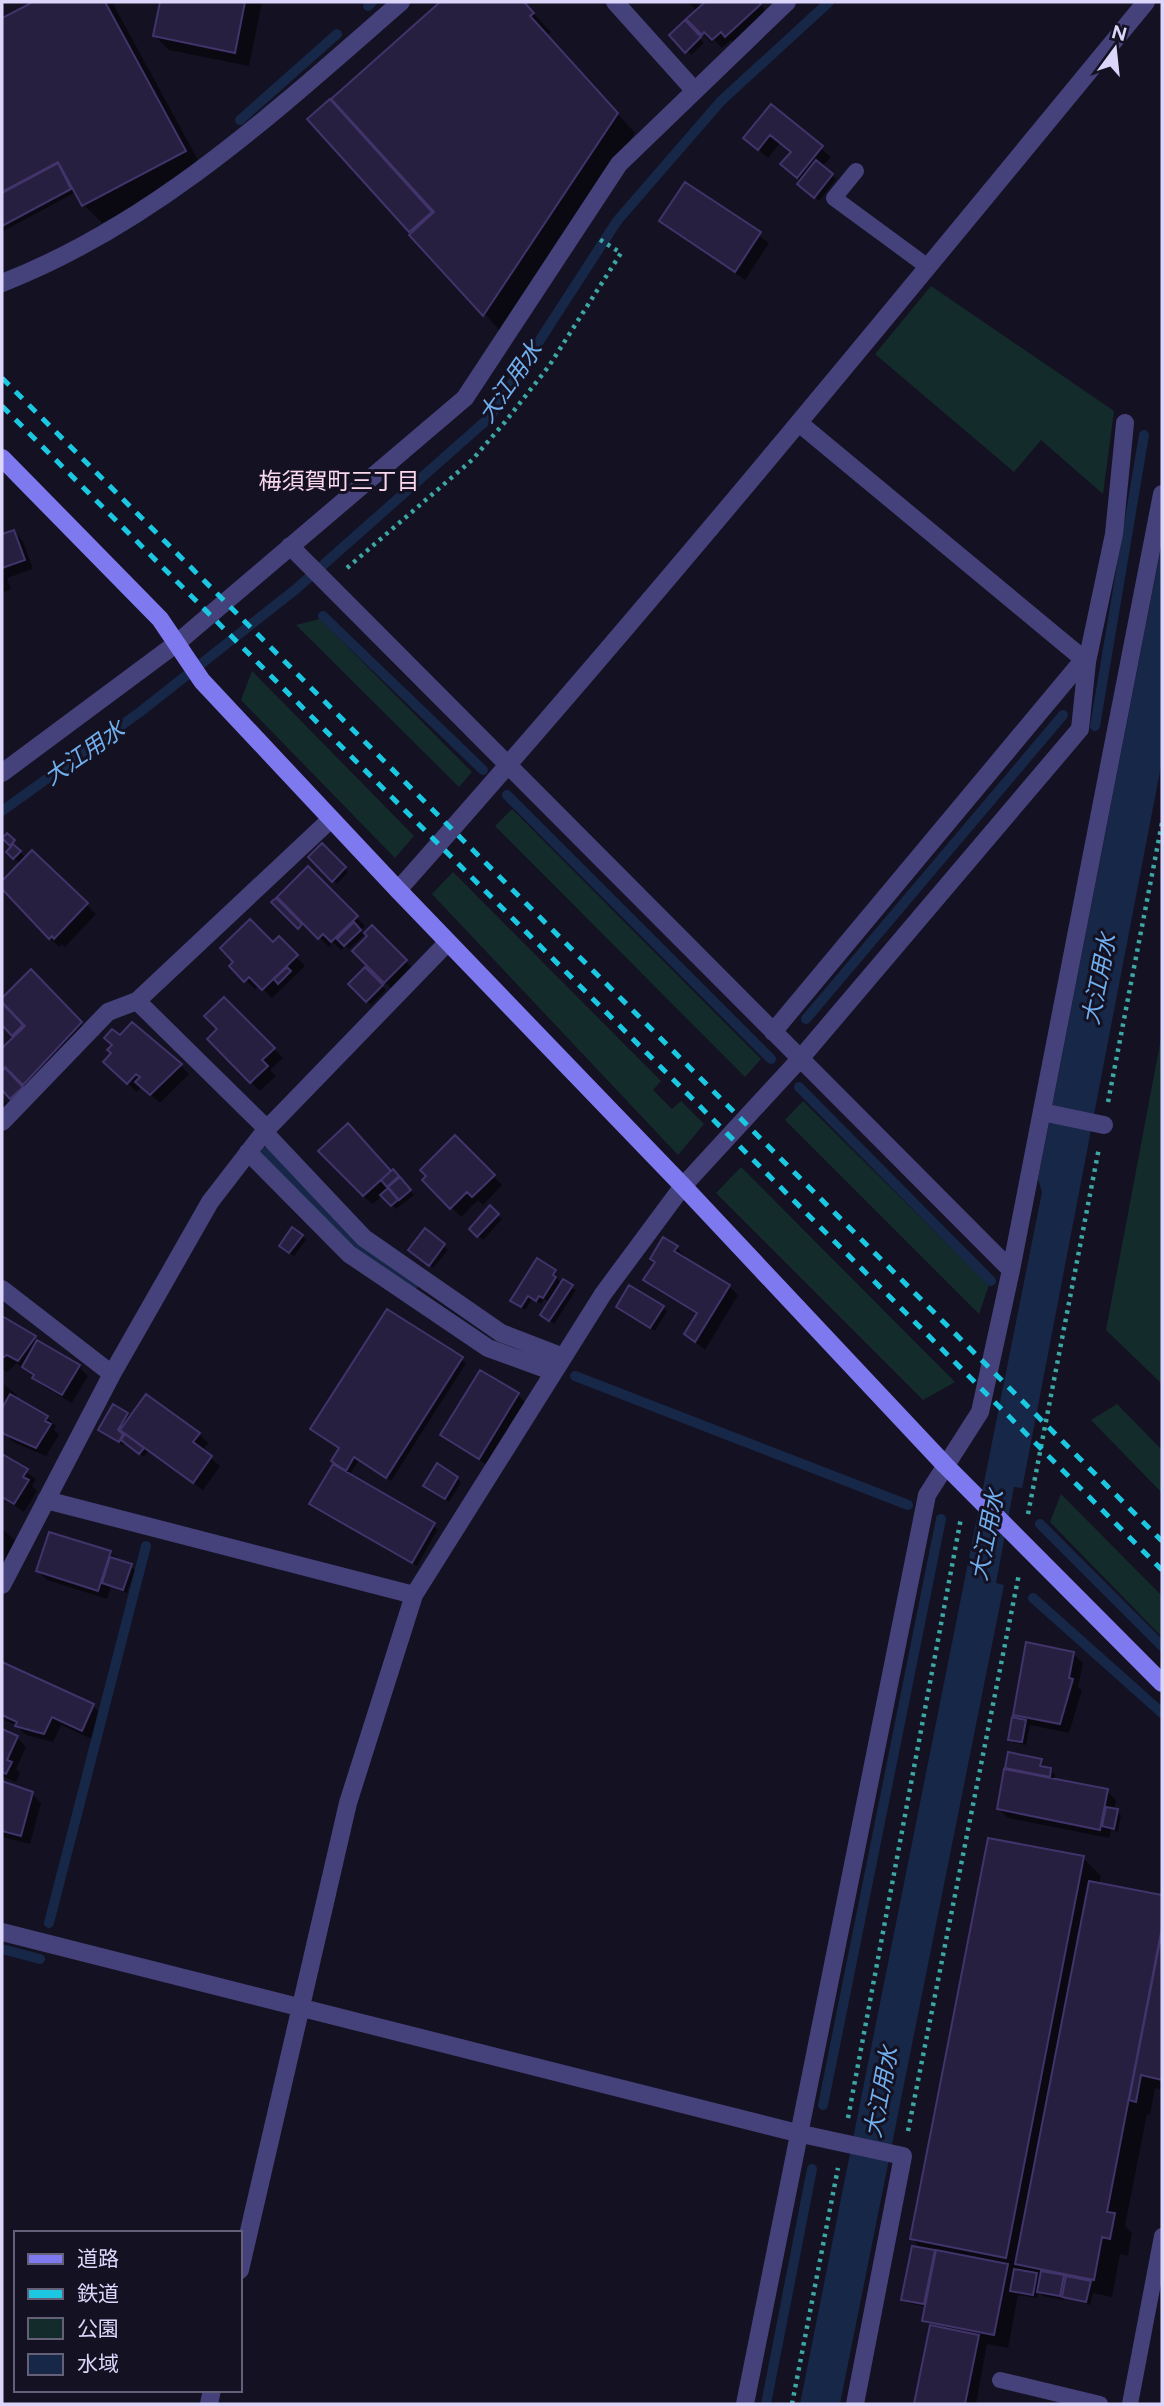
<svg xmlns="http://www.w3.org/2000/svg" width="1164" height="2406" viewBox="0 0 1164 2406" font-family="Figtree,'Noto Sans JP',sans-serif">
	<rect width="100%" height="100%" fill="#141122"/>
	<path fill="#142b2b" d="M931 286 1114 411 1103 494 1041 440 1014 472 875 354Z
		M320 619 472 772 459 787 296 625Z
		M252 671 414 836 395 858 241 700Z
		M512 809 761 1059 745 1077 495 826Z
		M453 872 661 1081 653 1090 672 1109 681 1101 704 1124 678 1155 432 894Z
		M1162 1033V1384L1106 1330Z
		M803 1101 989 1285 979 1314 785 1120Z
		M741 1167 955 1382 923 1400 716 1193Z
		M1117 1404 1162 1450V1493L1091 1420Z
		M1061 1494 1162 1596V1637L1050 1522Z"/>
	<path fill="#162747" d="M1162 542V761L1023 1484 1022 1488 1014 1487 996 1583 1004 1585 840 2404H800L1042 1192 1038 1179Z"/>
	<path fill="#0007" d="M37 2H112L203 169 102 223 84 205 76 192 2 232V20Z
		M162 2H262L249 66 169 50 155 36Z
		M443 2H523L551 32 547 35 635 133 502 333 309 119 339 110 433 215 436 212 334 99Z
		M688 2H758L769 14 735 45 731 40 722 48 714 40 712 43 689 19 697 11Z
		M685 22 704 43 691 55 672 35Z
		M771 107 831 157 822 167 836 179 819 201 792 173V153L780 143 768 158 755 147Z
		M686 185 769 243 745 280 661 221Z
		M14 532 23 541 33 569 7 578 11 589 2 593V536Z
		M7 835 26 859 32 852 96 914 65 947 62 944 59 947 38 926 28 917 31 915 2 886 21 864 8 852 13 847 4 838Z
		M322 846 348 872 337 884 310 857Z
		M308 868 365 926 360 931 364 935 349 949 346 946 341 950 333 942 329 947 279 897Z
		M372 927 415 971 394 991 354 951 369 936Z
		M279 939 305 966 272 998 259 985 255 989 231 966Z
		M365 970 386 990 371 1005 351 984Z
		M31 972 89 1032 33 1093 15 1075 12 1078 26 1092 16 1102 2 1088 4 1071 2 1051 16 1037 2 1022V1006L24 1029 28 1026Z
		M224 999 283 1058 270 1070 276 1076 260 1091 209 1039 219 1029Z
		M120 1038 180 1065 189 1074 160 1103 142 1086 137 1092 114 1071 113 1053Z
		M2 1098 7 1104 2 1110Z
		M455 1138 502 1185 483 1205 478 1200 461 1217 424 1180Z
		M320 1151 393 1172 414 1195 396 1209 383 1195 373 1204 354 1189Z
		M490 1208 502 1219 483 1240 471 1229Z
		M425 1231 448 1250 433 1268 415 1253Z
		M302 1236 306 1240 294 1256 285 1250Z
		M676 1248 686 1257 684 1259 729 1286 738 1295 705 1350 686 1334 698 1315 655 1289 646 1280 656 1262Z
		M555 1272 561 1285 576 1290 554 1324 542 1315 550 1302 544 1299 541 1304 533 1298 525 1310 512 1300Z
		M618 1307H663L667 1311 655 1331Z
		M388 1311 466 1363 391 1481 359 1460 349 1475 438 1529 417 1566 311 1504 340 1449Z
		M2 1318 79 1367 88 1376 72 1403 44 1387 17 1363 7 1372 2 1369Z
		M480 1372 518 1395 527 1404 489 1467 442 1434Z
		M2 1383 17 1395 15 1399 47 1417 56 1426 54 1430 59 1435 46 1456 13 1442 2 1429Z
		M127 1414 131 1418 199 1434 208 1443 202 1451 220 1466 203 1490 148 1451 144 1457 125 1442 123 1445 104 1434Z
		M2 1456 36 1479 32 1486 37 1491 24 1512 2 1497Z
		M457 1478 461 1482 449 1502 425 1486Z
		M2 1529 17 1542 2 1568Z
		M110 1553 135 1570 127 1593 111 1587 107 1599 47 1580 38 1571Z
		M1073 1654 1083 1663 1078 1687 1082 1690 1069 1733 1030 1725 1026 1745 1014 1743 1010 1739 1021 1721 1015 1715Z
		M2 1664 93 1706 102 1715 92 1739 61 1725 53 1742 26 1735 16 1725 2 1719Z
		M2 1731 17 1737 26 1747 16 1769 20 1773 16 1782 2 1776Z
		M1041 1760 1044 1768 1055 1774 1054 1780 1107 1791 1116 1800 1114 1810 1121 1815 1118 1832 1111 1830 1109 1838 1008 1818 999 1809 1012 1772 1007 1768Z
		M2 1783 32 1794 41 1803 30 1844 2 1837Z
		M1083 1858 1101 1876 1099 1885 1162 1897V2090L1155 2088 1150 2115 1147 2114 1125 2226 1132 2233 1128 2256 1120 2254 1112 2297 1093 2293 1090 2305 1064 2297V2300L1043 2296 1038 2291 1037 2298 1018 2295 1008 2348 987 2344 976 2404H916L931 2327 924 2320 927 2307 907 2303 903 2299 923 2250 912 2239Z"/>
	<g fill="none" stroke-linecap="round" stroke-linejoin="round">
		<path stroke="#162747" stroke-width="10" d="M368 6 372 2
			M240 120 337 34
			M323 616 483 770
			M1095 726 1144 435
			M507 795 771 1059
			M2 811 140 712 296 589 490 417 617 221 721 101 829 2
			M806 1019 1063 715
			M799 1087 991 1281
			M266 1152 357 1246 414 1284
			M575 1376 908 1505
			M1040 1524 1162 1646
			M1033 1598 1162 1713
			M49 1923 146 1546
			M2 1949 40 1959
			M823 2105 941 1519
			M766 2404 812 2169"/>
	</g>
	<path fill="#271f40" stroke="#40346a" stroke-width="2" d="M33 2H105L186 151 82 206 58 162 2 192V18Z
		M160 2H245L235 53 153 36Z
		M440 2H524L534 13 530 16 618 113 483 316 409 235 434 212 331 99Z
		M705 2H759L761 4 725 37 721 32 712 40 704 32 702 35 686 19Z
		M685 20 701 37 685 53 669 35Z
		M330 99 432 212 409 232 307 119Z
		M771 104 823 146 797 178 780 164 791 152 770 135 758 150 743 138Z
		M816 160 833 174 814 198 797 184Z
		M58 163 71 189 2 226V193Z
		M685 182 761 232 735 272 659 221Z
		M14 530 25 560 2 568V534Z
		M7 833 15 840 10 846 2 838Z
		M322 843 346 867 332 882 308 857Z
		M13 844 21 851 13 859 6 852Z
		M32 850 88 903 54 939 52 936 49 939 2 889V881Z
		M308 866 358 916 331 942 323 934 318 939 277 897Z
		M276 898 302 924 298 929 271 902Z
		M250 919 273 942 279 936 298 955 262 990 249 977 244 982 229 966 233 962 220 948Z
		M354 922 361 930 344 946 337 939Z
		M372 925 407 960 384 983 352 951 367 936 364 933Z
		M287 967 291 971 278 984 274 979Z
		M365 967 383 985 366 1002 348 984Z
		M31 969 82 1022 23 1085 5 1067 2 1070V1048L25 1026 2 1002V998Z
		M224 997 275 1048 262 1060 268 1066 250 1083 207 1039 217 1029 204 1016Z
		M2 1003 23 1025 12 1036 2 1025Z
		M132 1022 182 1064 150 1095 135 1082 140 1077 136 1074 127 1084 103 1062 111 1053 107 1050 112 1045 104 1038 112 1029 120 1035Z
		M5 1068 23 1087 10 1099 2 1090V1071Z
		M348 1123 391 1171 363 1196 318 1151Z
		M455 1135 495 1175 472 1197 467 1192 450 1209 422 1180 426 1176 420 1170Z
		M393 1169 399 1176 387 1187 381 1180Z
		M400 1177 411 1190 399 1200 388 1187Z
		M388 1188 398 1200 391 1206 380 1195Z
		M490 1205 499 1214 477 1237 469 1229Z
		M292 1227 303 1235 289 1253 279 1246Z
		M425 1228 445 1244 429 1266 408 1250Z
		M663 1237 678 1246 674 1251 730 1285 695 1342 684 1334 697 1313 643 1280 655 1262 650 1259Z
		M537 1258 556 1270 553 1275 556 1277 543 1298 539 1296 536 1301 528 1296 521 1307 510 1301Z
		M563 1279 573 1285 549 1321 540 1315Z
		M629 1285 664 1306 650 1328 616 1307Z
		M387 1309 463 1357 386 1478 354 1457 346 1471 331 1461 339 1448 310 1429Z
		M2 1316 36 1336 18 1361 7 1355 2 1358Z
		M37 1340 80 1365 62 1395 32 1378 34 1375 22 1367Z
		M480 1370 519 1393 479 1459 440 1435Z
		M10 1394 48 1416 45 1421 51 1424 36 1448 2 1433V1408Z
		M146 1394 200 1433 193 1442 212 1456 193 1483 120 1430Z
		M113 1404 128 1413 118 1430 123 1434 119 1442 98 1430Z
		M125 1434 144 1448 139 1454 121 1440Z
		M2 1454 28 1469 23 1477 29 1480 14 1504 2 1497Z
		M437 1463 458 1477 445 1499 423 1486Z
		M333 1464 435 1523 412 1563 309 1504Z
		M49 1532 111 1551 98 1591 36 1571Z
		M110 1557 132 1564 123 1590 102 1583Z
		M1026 1642 1074 1652 1069 1678 1073 1679 1060 1724 1013 1715Z
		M2 1662 94 1704 82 1731 52 1717 44 1734 15 1726 17 1722 2 1715Z
		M1012 1717 1026 1720 1022 1742 1008 1740Z
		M2 1729 18 1736 7 1760 12 1762 6 1774 2 1772Z
		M1008 1752 1042 1759 1040 1766 1051 1768 1050 1777 1005 1768Z
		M1004 1769 1108 1789 1100 1830 997 1809Z
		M2 1781 33 1792 21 1836 2 1831Z
		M1106 1807 1118 1809 1114 1829 1102 1826Z
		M988 1838 1084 1856 1006 2258 910 2239Z
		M1089 1881 1162 1895V1927L1107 2212 1115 2213 1110 2239 1102 2237 1094 2280 1015 2264Z
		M1162 1931V2080L1141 2075 1136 2102 1129 2100Z
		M912 2246 935 2250 924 2304 901 2300Z
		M936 2250 1008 2264 994 2335 922 2321Z
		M1014 2269 1037 2273 1033 2295 1010 2291Z
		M1041 2271 1064 2275 1060 2296 1037 2292Z
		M1066 2276 1091 2281 1086 2302 1062 2297Z
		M930 2325 979 2335 965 2404H914Z"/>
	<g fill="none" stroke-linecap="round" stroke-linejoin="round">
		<path stroke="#3da7a4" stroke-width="4.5" stroke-dasharray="3.5 5" stroke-linecap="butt" d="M347 568 472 460 505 422 549 366 621 253 599 239
			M1108 1102 1162 823
			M1028 1514 1099 1148
			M848 2118 961 1518
			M908 2131 1019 1574
			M792 2404 838 2168"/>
		<path stroke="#45417b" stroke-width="16" d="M856 171 834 198 928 267
			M1000 2380 1100 2404
			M1130 2404 1162 2236"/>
		<path stroke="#45417b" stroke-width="18" d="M615 2 694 90
			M2 283C156 223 278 109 401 2
			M290 546 1011 1270
			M1087 662 1114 534 1125 423
			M2 773 177 643 465 398 619 164 787 2
			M398 890C655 601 900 301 1146 2
			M137 1001 267 1129
			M773 1032 1084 659
			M1042 1112 1104 1125
			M2 1122 108 1012 137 1001 331 819
			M264 1132 364 1238 501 1333 563 1357
			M248 1152 349 1254 488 1348 554 1372
			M2 1289 112 1374
			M46 1500 414 1595
			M2 1585 112 1374 210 1202 264 1132 448 942
			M2 1932 797 2133 903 2156 855 2404
			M240 2270 348 1803 414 1595 603 1294 683 1186 800 1059 1080 729 1087 662 799 423
			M209 2404 212 2390
			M745 2404 927 1495 980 1412 1011 1270 1162 494"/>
		<path stroke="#7f79ef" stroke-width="18" d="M2 458 160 619 202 681 398 890 683 1186 945 1465 1162 1683"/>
		<path stroke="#1cc8e1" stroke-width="5" stroke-dasharray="10 9" stroke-linecap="butt" d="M2 378 1162 1541
			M2 406 1162 1570"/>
	</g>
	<g text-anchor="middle" stroke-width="6" stroke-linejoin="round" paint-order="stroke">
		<g font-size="23" font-style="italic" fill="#71b0ee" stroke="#141122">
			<text transform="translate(510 382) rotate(-55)" y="8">大江用水</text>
			<text transform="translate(84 753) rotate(-35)" y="8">大江用水</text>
			<text transform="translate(1099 979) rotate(-79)" y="8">大江用水</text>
			<text transform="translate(987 1535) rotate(-79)" y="8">大江用水</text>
			<text transform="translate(881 2092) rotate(-79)" y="8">大江用水</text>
		</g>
		<g font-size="23" fill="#fad8ed" stroke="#141122">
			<text x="339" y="489">梅須賀町三丁目</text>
		</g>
	</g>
	<rect width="1164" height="2406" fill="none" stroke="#dbd6fa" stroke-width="7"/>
	<rect x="14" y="2231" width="228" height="161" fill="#141122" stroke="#646078" stroke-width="2"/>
	<rect x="28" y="2254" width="35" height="10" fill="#7f79ef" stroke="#646078" stroke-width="2"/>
	<text x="77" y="2266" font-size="21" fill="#dbd6fa">道路</text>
	<rect x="28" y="2289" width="35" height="10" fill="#1cc8e1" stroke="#646078" stroke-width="2"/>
	<text x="77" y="2301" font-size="21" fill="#dbd6fa">鉄道</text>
	<rect x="28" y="2318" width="35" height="21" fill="#142b2b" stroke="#646078" stroke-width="2"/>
	<text x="77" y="2336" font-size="21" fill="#dbd6fa">公園</text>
	<rect x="28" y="2354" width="35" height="21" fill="#162747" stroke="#646078" stroke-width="2"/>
	<text x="77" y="2371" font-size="21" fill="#dbd6fa">水域</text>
	<g transform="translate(1115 49) rotate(15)" stroke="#141122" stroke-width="5" paint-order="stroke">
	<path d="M0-5L12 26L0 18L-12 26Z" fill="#dbd6fa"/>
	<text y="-10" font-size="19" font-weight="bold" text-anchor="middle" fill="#dbd6fa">N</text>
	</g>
</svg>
